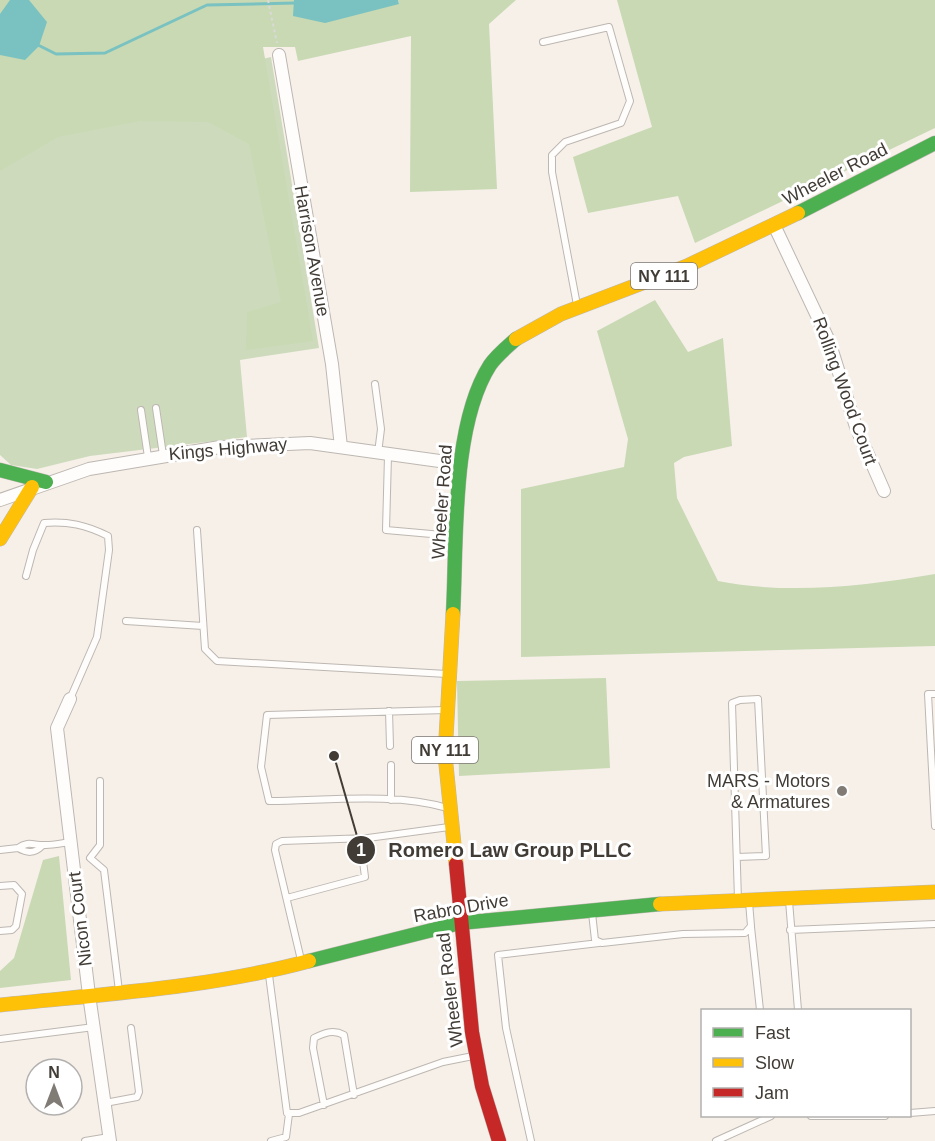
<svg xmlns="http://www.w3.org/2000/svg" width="935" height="1141" viewBox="0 0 935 1141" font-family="Helvetica,sans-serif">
	<rect width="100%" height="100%" fill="#f7f0e9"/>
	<path fill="#cddbbc" d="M271 57 319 348 240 360 247 437 90 456 37 469 11 465 0 455V152L53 108Z"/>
	<path fill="#c8d9b4" d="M0 0H294V16L399 3 398 0H516L489 24 497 189 410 192 411 36 298 61 295 47H263L313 341 246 350 247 312 281 302 249 144 208 122 140 121 58 137 0 171Z
		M617 0H935V128L695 243 678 196 588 213 573 157 652 127Z
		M655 300 688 352 723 338 732 446 684 457 674 463 677 498 718 581C788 595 865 586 935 574V646L521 657V489L624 467 628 439 597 331Z
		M606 678 610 768 459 776 457 681Z
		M59 856 71 980 0 988V971L14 958 43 860Z"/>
	<path fill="#79c2c1" d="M10 0H29L47 22 39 46 25 60 0 55V14Z
		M294 0H398L399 4 325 23 293 16Z"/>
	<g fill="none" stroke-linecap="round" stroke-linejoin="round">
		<path stroke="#79c2c1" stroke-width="3" d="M38 45 56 54 105 53 207 5 295 3"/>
		<defs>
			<path id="lane" d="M543 42 609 27 630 101 621 123 565 142 552 155V172L577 305
				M375 384 381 429 378 453
				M156 408 163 455
				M141 410 148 457
				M388 456 386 530 454 536
				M197 530 205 649 217 661 447 674
				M26 576 33 550 44 523C68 521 86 525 108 536L109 550 97 637 70 699
				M126 621 203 626
				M935 694H928L935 826
				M446 710 267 715 261 767 269 801C324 801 394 792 447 808
				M389 711 390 746
				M391 765V800
				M100 781V845L90 858 104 870 119 991
				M42 846C34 854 27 853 18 848 29 840 34 846 46 845 54 845 62 843 71 842
				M0 850 18 848
				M737 857 766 856 758 699 740 700 732 703 738 900
				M0 886 14 885 22 894 16 926 12 930 0 931
				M287 898 365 877 360 838
				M789 901 798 1010
				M592 913 595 940 602 943 683 934 745 933 751 926 749 902
				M751 927 760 1010
				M790 930 935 924
				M301 960 275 850 276 844 282 841 368 838 449 827
				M269 975 287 1113H299L443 1062 473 1056
				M0 1039 94 1027
				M105 1103 137 1097 139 1092 131 1028
				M324 1105 313 1048 314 1038C324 1033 333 1029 344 1035L354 1095
				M910 1113 935 1111
				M811 1116H885
				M85 1141 109 1137
				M271 1141 286 1137 289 1114
				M531 1141 506 1028 498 955 599 943
				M716 1141 771 1116"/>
			<path id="street" d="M279 55 332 364 341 447
				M774 225 829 341 856 427 884 491
				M0 500 89 469 220 447 310 443 461 464
				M70 699 57 728 89 995 110 1141"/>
			<path id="fast" d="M798 213 935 143
				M0 470 46 482
				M453 614C457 542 451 426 490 365 497 355 507 347 516 339
				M309 961 460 923 660 904"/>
			<path id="slow" d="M516 339 561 314 687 266 798 213
				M0 539 32 487
				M453 614 445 755 456 864
				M660 904 935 892
				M0 1005C103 994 209 988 309 961"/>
			<path id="jam" d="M456 864 472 1032 482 1086 499 1141"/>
		</defs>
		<use href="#lane" stroke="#bdb7b1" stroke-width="8"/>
		<use href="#street" stroke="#bdb7b1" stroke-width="14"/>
		<use href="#fast" stroke="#bdb7b1" stroke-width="15"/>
		<use href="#slow" stroke="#bdb7b1" stroke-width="15"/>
		<use href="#jam" stroke="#bdb7b1" stroke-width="15"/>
		<path stroke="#dbd9d7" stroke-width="2" stroke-dasharray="3 3" stroke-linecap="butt" d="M268 0 277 43"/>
		<use href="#lane" stroke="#fefdfc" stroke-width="6"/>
		<use href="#street" stroke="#fefdfc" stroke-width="12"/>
		<use href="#fast" stroke="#4caf50" stroke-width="14"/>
		<use href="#slow" stroke="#ffc107" stroke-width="14"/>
		<use href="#jam" stroke="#c62828" stroke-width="14"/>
	</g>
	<circle fill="#817b75" stroke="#fff" stroke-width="2" cx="842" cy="791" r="6"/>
	<g text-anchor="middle" stroke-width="6" stroke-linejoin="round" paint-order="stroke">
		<g fill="#fff" stroke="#7b7672" stroke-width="1.5">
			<rect x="631" y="263" width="66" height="26" rx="4.5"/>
			<rect x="412" y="737" width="66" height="26" rx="4.5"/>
		</g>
		<g font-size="16" font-weight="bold" fill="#423c36">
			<text x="664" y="282">NY 111</text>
			<text x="445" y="756">NY 111</text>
		</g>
		<g font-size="18" fill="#423c36" stroke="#fff">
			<text transform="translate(835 174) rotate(-27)" y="6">Wheeler Road</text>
			<text transform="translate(312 251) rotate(80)" y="6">Harrison Avenue</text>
			<text transform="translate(845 391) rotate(70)" y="6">Rolling Wood Court</text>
			<text transform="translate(228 449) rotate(-5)" y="6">Kings Highway</text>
			<text transform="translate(442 502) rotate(-86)" y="6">Wheeler Road</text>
			<text transform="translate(461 908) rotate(-10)" y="6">Rabro Drive</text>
			<text transform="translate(80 919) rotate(-97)" y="6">Nicon Court</text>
			<text transform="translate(450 990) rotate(-97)" y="6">Wheeler Road</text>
		</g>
		<g font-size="18" fill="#423c36" stroke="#fff" text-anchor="end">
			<text x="830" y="787">MARS - Motors<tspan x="830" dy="21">&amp; Armatures</tspan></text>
		</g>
	</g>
	<path fill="none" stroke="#423c36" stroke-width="2" d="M334 756L361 850"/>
	<g fill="#423c36" stroke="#fff" stroke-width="2">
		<circle cx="334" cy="756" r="6"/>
		<circle cx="361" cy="850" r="15"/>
	</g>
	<g font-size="18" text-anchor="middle" font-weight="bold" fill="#fff">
		<text x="361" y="856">1</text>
	</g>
	<g font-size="20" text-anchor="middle" font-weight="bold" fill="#423c36" stroke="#fff" stroke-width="6" stroke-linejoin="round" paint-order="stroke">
		<text x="510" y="857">Romero Law Group PLLC</text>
	</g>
	<rect x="701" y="1009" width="210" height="108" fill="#ffffff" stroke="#b3b1af" stroke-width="1.5"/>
	<rect x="713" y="1028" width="30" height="9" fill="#4caf50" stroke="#b3b1af" stroke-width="1.5"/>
	<text x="755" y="1039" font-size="18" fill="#423c36">Fast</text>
	<rect x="713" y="1058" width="30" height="9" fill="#ffc107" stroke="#b3b1af" stroke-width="1.5"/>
	<text x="755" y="1069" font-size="18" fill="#423c36">Slow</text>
	<rect x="713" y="1088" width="30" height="9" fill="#c62828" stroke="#b3b1af" stroke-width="1.5"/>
	<text x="755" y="1099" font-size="18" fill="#423c36">Jam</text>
	<g transform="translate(54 1087)"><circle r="28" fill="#ffffff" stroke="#b3b1af" stroke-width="1.5"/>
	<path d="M0-4.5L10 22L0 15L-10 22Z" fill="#817b75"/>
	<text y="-9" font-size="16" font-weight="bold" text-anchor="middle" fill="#423c36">N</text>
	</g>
</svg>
